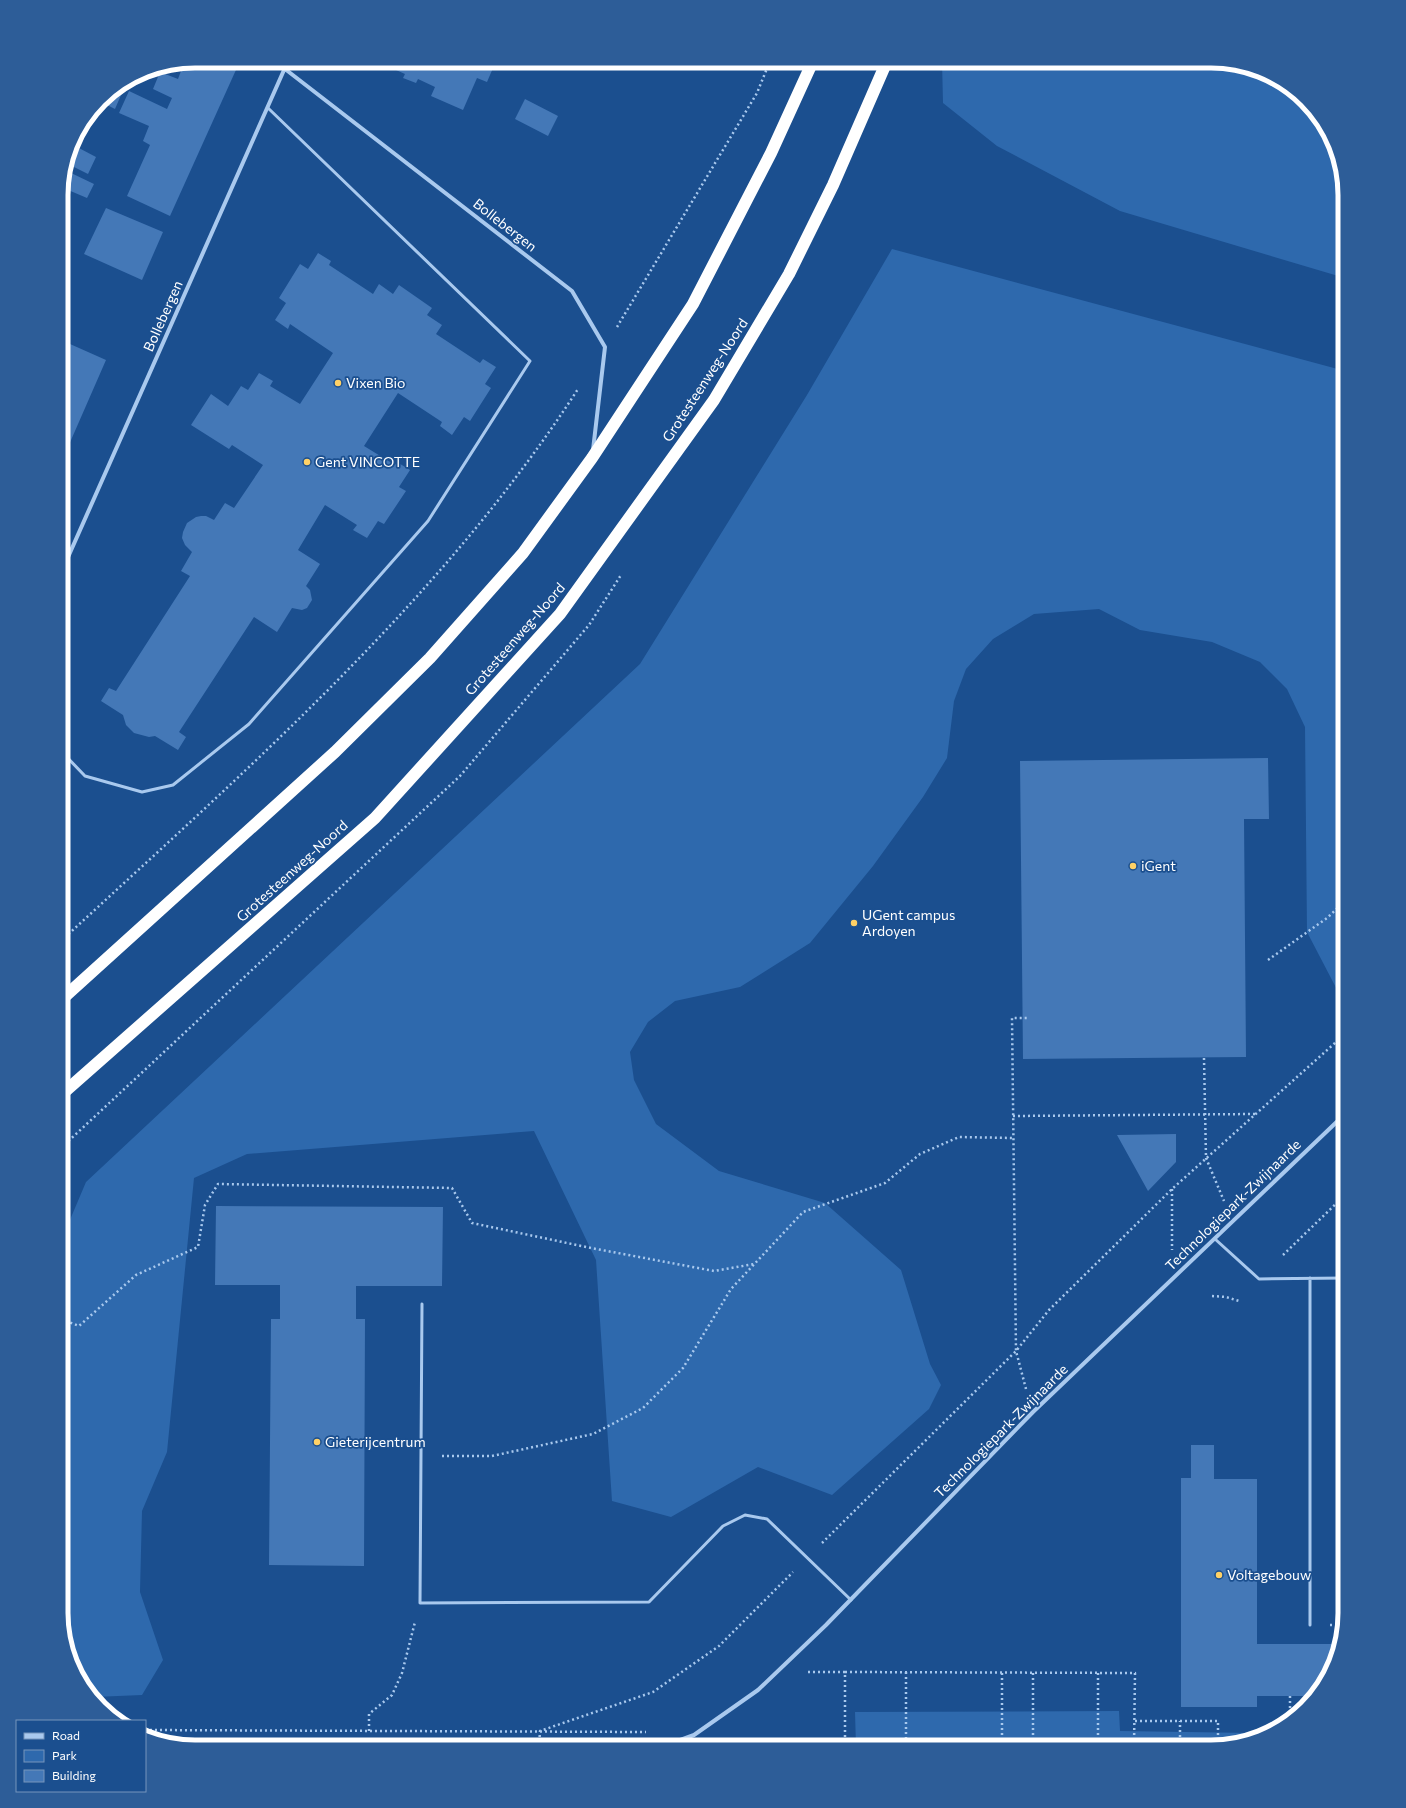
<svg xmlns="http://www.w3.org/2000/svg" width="1406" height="1808" viewBox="0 0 1406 1808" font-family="Commissioner,sans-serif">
	<rect width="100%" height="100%" fill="#1b4f8f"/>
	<path fill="#2e69ad" d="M942 61H1220L1278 79 1323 121 1340 160 1345 195V278L1120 211 997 146 943 103Z
		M892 249 1345 371V1005L1307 932 1305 727 1287 689 1260 662 1212 642 1140 630 1099 609 1034 614 993 639 966 669 954 701 947 758 923 797 873 866 810 943 740 987 675 1001 648 1022 630 1052 634 1080 656 1124 719 1171 825 1203 901 1270 930 1364 941 1385 929 1409 832 1495 758 1467 671 1517 612 1501 596 1260 534 1131 247 1154 194 1178 167 1452 142 1511 140 1592 163 1660 142 1695 94 1697 83 1687 66 1648 61 1613V1241L86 1182 640 664 807 395Z
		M1119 1711 1120 1731 1253 1733 1262 1736 1254 1740 1211 1747H856L855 1712Z"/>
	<path fill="#4478b7" d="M195 61H240L170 216 127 196 150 145 143 141 149 126 119 113 129 91 167 109 172 98 153 89 160 72 178 79 184 63Z
		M376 61H496L487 82 477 78 463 110 431 96 435 87 418 79 416 83 403 78 405 74Z
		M547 61H563L561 67Z
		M127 81 115 109 101 102 106 94Z
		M525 99 558 116 548 136 515 119Z
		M77 147 96 157 88 174 68 164Z
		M69 172 94 184 87 198 61 187Z
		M106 208 163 232 142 280 84 254Z
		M318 253 331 261 329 265 373 294 379 284 393 294 399 285 432 308 427 315 442 325 436 334 480 363 483 359 496 367 485 384 491 388 470 421 464 417 452 435 440 426 442 422 398 393 364 446 395 465 397 462 410 470 399 487 406 491 384 524 378 521 367 538 353 530 357 525 325 505 298 550 320 564 306 586 310 590 312 600 307 608 302 610 292 608 277 632 254 617 179 732 186 737 178 750 155 736 149 737 134 733 126 725 123 715 101 701 109 688 116 691 190 576 181 571 192 552 185 545 182 538 183 532 187 523 196 517 201 516H206L214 520 225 503 234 508 263 465 232 445 229 449 191 425 211 394 228 406 241 386 248 390 259 373 273 381 270 386 300 404 333 353 290 324 288 329 275 320 286 303 279 298 300 264 308 269Z
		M61 340 106 360 68 447 61 444Z
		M1268 758 1269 819H1244L1246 1057 1023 1059 1020 761Z
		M1176 1134V1162L1148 1191 1117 1135Z
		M216 1206 443 1207 442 1286H356V1319H365L364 1566 269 1565 271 1319H280V1285H215Z
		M1191 1445H1214V1479H1257V1644H1333V1659L1327 1680 1312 1696H1257V1707H1181V1478H1191Z"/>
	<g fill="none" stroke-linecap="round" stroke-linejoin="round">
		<path stroke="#a9c9ee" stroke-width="2.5" stroke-dasharray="2 3" stroke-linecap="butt" d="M617 327 757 93 770 61
			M61 941C246 770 440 602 578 389
			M1268 960 1327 918 1345 901
			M1204 1058 1206 1158 1224 1201
			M1013 1116 1255 1114
			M61 1148 460 776 589 625 621 575
			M1172 1189V1250
			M1283 1255 1345 1195
			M1212 1296 1226 1297 1239 1301
			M61 1319 79 1326 136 1275 198 1247 205 1205 218 1184 452 1188 472 1223 591 1248 714 1271 754 1264
			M1026 1389 1016 1351 1012 1018H1028
			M442 1456H492L593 1434 643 1408 683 1368 731 1289 803 1212 885 1183 920 1154 959 1137 1013 1138
			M822 1543 1016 1351 1049 1310 1172 1189 1345 1034
			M1330 1625H1342
			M808 1672H845
			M906 1672V1747
			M1002 1673V1747
			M1033 1673V1747
			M1098 1673V1747
			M1290 1696V1719
			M1135 1721H1218V1746
			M145 1730 646 1732
			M369 1731V1714L392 1695 402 1673 415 1622
			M539 1747 540 1731 653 1692 719 1646 793 1572
			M845 1747V1672L1135 1673 1134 1747
			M1180 1747V1721"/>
		<path stroke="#a9c9ee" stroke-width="3" d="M61 751 85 776 142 792 173 785 249 724 428 521 530 361 268 108
			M1215 1239 1259 1279 1345 1278
			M1310 1278V1625
			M422 1304 420 1603 649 1602 723 1526 745 1515 767 1519 851 1600"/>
		<path stroke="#a9c9ee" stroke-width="4" d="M285 69 572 291 605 347 593 450
			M61 573 288 61
			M661 1747 694 1735 758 1690 826 1625 1033 1412 1345 1114"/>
		<path stroke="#fff" stroke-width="12" d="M61 1000 335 752 430 658 523 553 592 458 693 304 771 153 813 61
			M61 1095 375 818 560 614 714 400 789 274 833 185 887 61"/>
	</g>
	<g fill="#ffd166" stroke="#1b4f8f" stroke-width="1.5">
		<circle cx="338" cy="383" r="4"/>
		<circle cx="307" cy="462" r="4"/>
		<circle cx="1133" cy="866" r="4"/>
		<circle cx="854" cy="923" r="4"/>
		<circle cx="317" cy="1442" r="4"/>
		<circle cx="1219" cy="1575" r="4"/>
	</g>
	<g text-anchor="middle" stroke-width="3.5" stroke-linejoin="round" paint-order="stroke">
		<g font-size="14" fill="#fff" stroke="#1b4f8f">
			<text transform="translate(505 225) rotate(38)" y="5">Bollebergen</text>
			<text transform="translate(163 316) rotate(-66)" y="5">Bollebergen</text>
			<text transform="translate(705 380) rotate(-57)" y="5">Grotesteenweg-Noord</text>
			<text transform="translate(515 639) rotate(-49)" y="5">Grotesteenweg-Noord</text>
			<text transform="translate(292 871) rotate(-42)" y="5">Grotesteenweg-Noord</text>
			<text transform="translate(1233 1205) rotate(-44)" y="5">Technologiepark-Zwijnaarde</text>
			<text transform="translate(1001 1431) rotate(-45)" y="5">Technologiepark-Zwijnaarde</text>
		</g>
		<g font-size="14" fill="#fff" stroke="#1b4f8f" text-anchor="start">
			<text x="346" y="388">Vixen Bio</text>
			<text x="315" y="467">Gent VINCOTTE</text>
			<text x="1141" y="871">iGent</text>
			<text x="862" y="920">UGent campus<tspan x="862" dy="16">Ardoyen</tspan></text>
			<text x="325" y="1447">Gieterijcentrum</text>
			<text x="1227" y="1580">Voltagebouw</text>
		</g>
	</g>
	<path d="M0 0H1406V1808H0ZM195 68H1211A127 127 0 0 1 1338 195V1613A127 127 0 0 1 1211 1740H195A127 127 0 0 1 68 1613V195A127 127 0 0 1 195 68Z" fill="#2d5d98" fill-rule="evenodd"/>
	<path fill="none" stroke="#fff" stroke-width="5" d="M195 68H1211A127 127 0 0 1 1338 195V1613A127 127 0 0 1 1211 1740H195A127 127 0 0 1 68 1613V195A127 127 0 0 1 195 68Z"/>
	<rect x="16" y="1720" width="130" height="72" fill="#1b4f8f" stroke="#7695bc"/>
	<rect x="24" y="1733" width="20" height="6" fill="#a9c9ee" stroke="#7695bc"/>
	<text x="52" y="1740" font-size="12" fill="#ffffff">Road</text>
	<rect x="24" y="1750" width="20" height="12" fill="#2e69ad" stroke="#7695bc"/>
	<text x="52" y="1760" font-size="12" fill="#ffffff">Park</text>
	<rect x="24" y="1770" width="20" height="12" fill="#4478b7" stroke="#7695bc"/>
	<text x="52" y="1780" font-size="12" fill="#ffffff">Building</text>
</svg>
